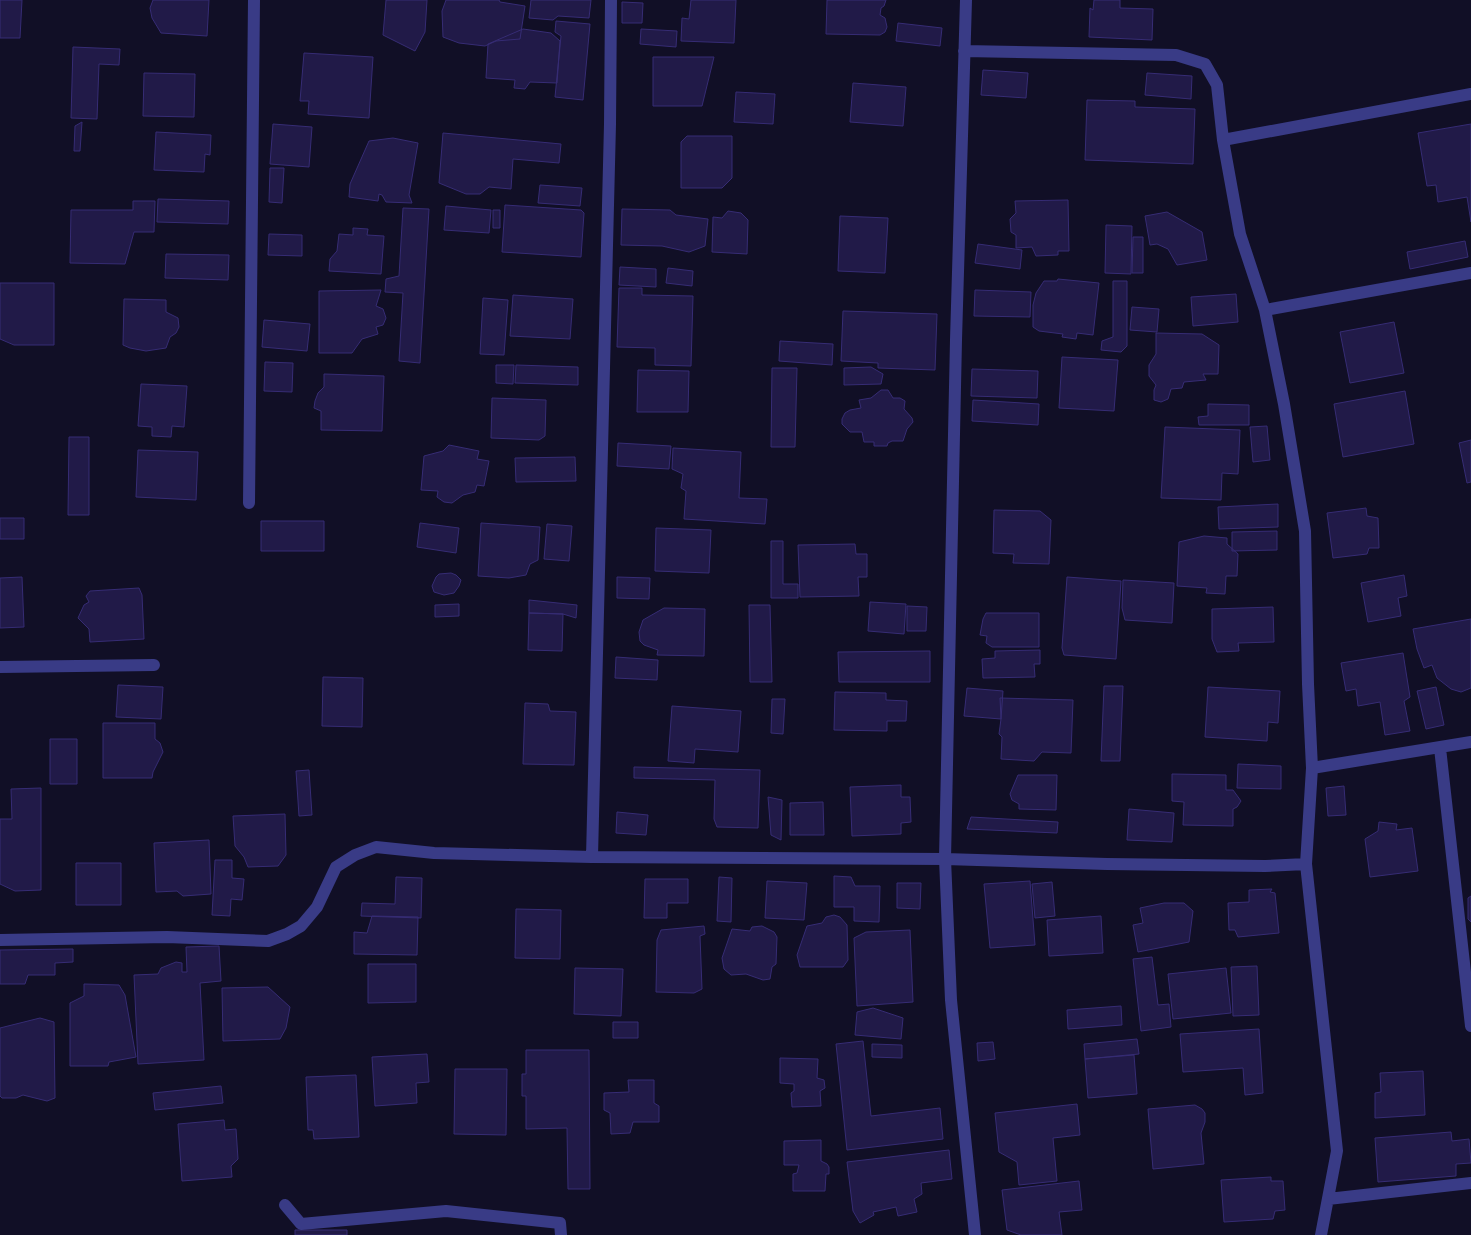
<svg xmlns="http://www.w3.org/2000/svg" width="1471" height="1235" viewBox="0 0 1471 1235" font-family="Mulish,sans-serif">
	<rect width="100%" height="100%" fill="#110f26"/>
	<path fill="#211a48" stroke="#362c74" d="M0 0H22L20 38H0Z
		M153 0H209L207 36 161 33 152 18 150 8Z
		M386 0H427L425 32 415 51 383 35Z
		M446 0H499L500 2 525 6 520 39 496 41 485 46 459 43 443 37 442 11Z
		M531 0H591L589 18 558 16 553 20 529 18Z
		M691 0H736L734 43 681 41 682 18 689 19Z
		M827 0H886L884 6 881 8 880 15 885 18 887 27 885 32 880 35 826 34Z
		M1094 0H1120V8L1153 9 1152 40 1089 37 1090 8 1093 10Z
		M622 2 643 3 642 23H622Z
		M556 21 590 24 583 100 555 97 561 36 555 32Z
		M898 23 942 28 940 46 896 41Z
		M523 29 551 33 560 41 557 83 530 82 525 89 514 88 515 80 486 78 488 44Z
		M641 29 677 31 676 47 640 44Z
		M73 47 120 49 119 65 99 64 97 119 71 118Z
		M304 53 373 57 369 118 308 114 309 101H300Z
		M653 57H714L702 106H653Z
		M983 70 1028 73 1026 98 981 95Z
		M144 73 195 74 194 117 143 116Z
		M1147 73 1192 76 1191 99 1145 95Z
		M853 83 906 87 903 126 850 122Z
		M736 92 775 94 773 124 734 122Z
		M1087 100 1135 101V107L1195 109 1193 164 1085 160Z
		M82 122 80 151H74L75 126Z
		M273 124 312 127 309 167 270 164Z
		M1471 124V222L1467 197 1438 202 1436 185 1427 186 1418 133Z
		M156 132 211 135 210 155 205 154 204 172 154 170Z
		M443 133 561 144 559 163 513 159 511 189 489 187 480 194H466L439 183Z
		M687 136H732V178L722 188H681V142Z
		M393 138 418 143 409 195 412 203 386 202 382 195 379 194 378 201 349 197 350 184 369 141Z
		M270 168H284L282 203 269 202Z
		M540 185 582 188 580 206 538 203Z
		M158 199 229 201 228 224 157 222Z
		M1068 200 1069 251H1058V255L1036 256 1032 247 1016 248V235L1011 232 1010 219 1016 213 1015 201Z
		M133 201H155L154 232H134L125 264 70 263 71 210H133Z
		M505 205 581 210 584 213 581 257 502 252Z
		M446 206 491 210 489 233 444 230Z
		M403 208 429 209 420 363 399 361 403 293 385 292 386 279 399 276Z
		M622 209 670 210 676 215 708 219 705 246 689 252 662 246 621 245Z
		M493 210H500V228H493Z
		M728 211 741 213 748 220 747 254 712 252 713 217 722 218Z
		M1167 212 1202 232 1207 260 1177 265 1168 249 1157 244 1150 245 1145 216Z
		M840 216 888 218 885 273 838 271Z
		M1106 225 1132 226 1131 274 1105 273Z
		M353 228 368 229 367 235 384 236 381 274 329 271 330 259 337 251 339 234 353 235Z
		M269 234 302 235V256L268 255Z
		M1133 237H1143V273H1132Z
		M1465 241 1468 257 1410 269 1407 252Z
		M978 244 1022 250 1020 269 975 263Z
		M166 254 229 255 228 280 165 278Z
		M620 267 656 269V287L619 285Z
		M668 268 693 271 692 286 666 283Z
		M1058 279 1099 283 1093 335 1077 333 1076 339 1062 337 1063 334 1039 331 1033 327V305L1036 293 1044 281H1057Z
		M1113 281H1127V346L1121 352 1101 350 1102 341 1113 337Z
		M0 283H54V345H14L0 339Z
		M619 288H642V295L693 296 691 366 655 365V348L617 347Z
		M381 290 376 306 383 309 386 318 383 325 376 327 378 334 362 339 352 353H319V291Z
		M975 290 1031 292 1030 317 974 316Z
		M1236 294 1238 322 1193 326 1191 297Z
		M513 295 573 299 570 339 510 336Z
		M483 298 508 300 504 355 480 354Z
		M124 299 166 300V312L178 318 179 327 176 333 170 337 166 348 146 351 130 348 123 345Z
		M1132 307 1159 309 1157 332 1130 330Z
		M843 311 937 314 935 370 878 368V363L841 361Z
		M264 320 310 324 307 351 262 347Z
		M1394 322 1404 373 1350 383 1340 332Z
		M1156 333 1202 334 1219 345 1218 374H1203L1206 380 1184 382 1182 388 1171 389 1168 399 1161 402 1154 400V390L1156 385 1149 376V365L1156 354Z
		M780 341 833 344 832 365 779 361Z
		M1062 357 1118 360 1114 411 1059 408Z
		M265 362 293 363 292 392 264 391Z
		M496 365H514L513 384 496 383Z
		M516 365 578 367V385L515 383Z
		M871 367 883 374 881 384 844 385V368Z
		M772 368H797L795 447H771Z
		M972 369 1038 371 1037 398 971 396Z
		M638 370 689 371 688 412H637Z
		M324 374 384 376 382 431 321 430V411L314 408 315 401 318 393 324 387Z
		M141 384 187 386 184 427 172 426 171 437 152 436V427L138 426Z
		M881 390H888L893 398H900L905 401 904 409 912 418 913 422 907 429 903 441H892L888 443 887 446H874V442H864L862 432H850L842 424V419L845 413 850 410 861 408 859 400 871 398Z
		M1405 391 1414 444 1343 457 1334 404Z
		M492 398 546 400 545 436 539 440 491 438Z
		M973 400 1039 404 1038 425 972 421Z
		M1208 404 1249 405V425H1199L1198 417 1208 416Z
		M1267 426 1270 460 1253 462 1250 427Z
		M1165 427 1240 430 1238 474 1222 473 1221 500 1161 498Z
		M69 437H89V515H68Z
		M1471 440V482L1467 483 1459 443Z
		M618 443 671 446 669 469 617 466Z
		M449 445 479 451 477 459 489 461 484 486 477 485 475 492 463 495 452 503 444 502 437 497 438 491 421 490 424 456 443 451Z
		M673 448 741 452 739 498 767 499 765 524 684 519 686 491 681 488 683 474 672 469Z
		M138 450 198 452 196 500 136 497Z
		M575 457 576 481 516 482 515 458Z
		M1278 504V527L1219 529 1218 507Z
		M1366 508 1367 516 1378 518 1379 548H1369L1367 554 1333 558 1327 513Z
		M994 510 1040 511 1051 520 1049 564 1013 563 1014 554 993 553Z
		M0 518H24V539H0Z
		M261 521H324V551H261Z
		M420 523 459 528 456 553 417 547Z
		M481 523 540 527 538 560 530 564 526 575 509 578 478 576Z
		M547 524 572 526 569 561 544 559Z
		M656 528 711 530 709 573 655 571Z
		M1277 531V550L1232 551V532Z
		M1204 536 1227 538V544L1238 554 1237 576H1226L1225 594 1206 593 1207 588 1177 586 1179 542Z
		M771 541H783V584H798V598H771Z
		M855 544 856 554H867V577H858L859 596 800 597 798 545Z
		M451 573 456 575 461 580 459 586 454 593 444 595 434 592 432 586 436 577 439 574Z
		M1404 575 1407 596 1398 598 1401 616 1368 622 1361 583Z
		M22 577 24 627 0 628V578Z
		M617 577 650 578 649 599 617 598Z
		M1067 577 1121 581 1116 659 1064 655 1062 648Z
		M1123 580 1174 583 1172 623 1125 620 1122 608Z
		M139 588 142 595 144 639 90 642 89 629 78 618 84 605 89 602 86 596 90 591Z
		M529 600 577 605 576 618 563 614 529 613Z
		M870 602 906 604 904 634 868 631Z
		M459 604V616L435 617V605Z
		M749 605H770L772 682H750Z
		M907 606 927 607 926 631H907Z
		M1273 607 1274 642 1238 643 1239 651 1217 652 1212 639V609Z
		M664 608 705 609 704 656 657 655 658 650 644 645 640 641 639 632 643 620Z
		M529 613 563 614 562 651 528 650Z
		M986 613H1039V647H992L986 643 987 636 980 635 983 619Z
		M1471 619V688L1461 692 1451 689 1437 678 1432 665 1424 668 1417 649 1413 629Z
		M1040 650V664H1034L1035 677 983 678 982 659 995 658V651Z
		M930 651V682H839L838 652Z
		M1403 653 1410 697 1404 701 1410 731 1385 735 1380 702 1358 706 1356 689 1346 691 1341 663Z
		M616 657 658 660 657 680 615 678Z
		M323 677 363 678 362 727 322 726Z
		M118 685 163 687 161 719 116 717Z
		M1104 686H1123L1120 761H1101Z
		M1208 687 1280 691 1278 723 1268 722 1267 741 1205 737Z
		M1436 687 1444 725 1426 729 1417 691Z
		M967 688 1003 691 1001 719 964 716Z
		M835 692 886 693V700L907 701 906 721H887V731L834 730Z
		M1000 698 1073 700 1071 753 1042 752 1034 761 1001 759 1002 737 999 734 1001 719Z
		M772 699H785L783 734 771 733Z
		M525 703 548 704 550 711 576 712 574 765 523 764Z
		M672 706 741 711 738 752 695 749 694 763 668 761Z
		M103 723H155V739L160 743 163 752 153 772 152 778H103Z
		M50 739H77V784H50Z
		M1238 764 1281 766V789L1237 788Z
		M634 767 760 770 758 828 717 827 714 819 715 780 634 778Z
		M309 770 312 815 299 816 296 771Z
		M1172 774 1226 775V790H1233L1241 801 1237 807 1233 809V826L1183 825 1184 802 1172 801Z
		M1018 775H1057L1056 810 1019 809V804L1012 800 1010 794Z
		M901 785V797H910L911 822 901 823V834L852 836 850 787Z
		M1344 786 1346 815 1328 816 1326 788Z
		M41 788V890L15 891 0 884V819H12L11 789Z
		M768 797 782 800 781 840 771 835Z
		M823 802 824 835H790V803Z
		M1129 809 1174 813 1172 842 1127 840Z
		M617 812 648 815 646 835 616 833Z
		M285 814 286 855 278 866 248 867 244 857 235 846 233 816Z
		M971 817 1058 822 1057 833 967 829Z
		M1379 822 1397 824 1396 830 1412 828 1418 871 1370 877 1365 839 1378 831Z
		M209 840 211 894 183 896 177 891 156 892 154 843Z
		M215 860H232V878L244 879 242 900 231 899 230 916 212 915Z
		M76 863H121V905H76Z
		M834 876 851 877 855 886H880L879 922 854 921V907H834Z
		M396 877 422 878 421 918 361 916 362 903 395 904Z
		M719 877 732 878 731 922 717 921Z
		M645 879H688V903H667V918H644Z
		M767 881 807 883 804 920 765 918Z
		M1030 881 1035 945 990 948 984 884Z
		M1052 882 1055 916 1035 918 1032 884Z
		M897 883H921L920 909 897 908Z
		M1272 889 1270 892 1275 893 1279 933 1238 937 1235 930H1229L1228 903 1249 902V890Z
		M1471 896V922L1468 919V898Z
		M1164 903H1184L1193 911 1189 942 1138 952 1133 925 1143 923 1140 908Z
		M516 909 561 910 560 959 515 958Z
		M834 915 840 917 847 925 848 960 843 967H800L797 955 807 926 822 923 826 917Z
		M372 916 418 917 417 955 354 954V932L367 933Z
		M1101 916 1103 953 1049 956 1047 920Z
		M704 926 705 934 700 936 702 989 694 993 656 992 657 940 661 930Z
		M762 926 774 932 777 937 776 964 772 967 770 979 763 980 746 974 731 975 724 969 722 958 732 929 750 931 752 927Z
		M910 930 913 1002 857 1006 854 938 866 932Z
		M219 946 221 981 200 983 204 1060 138 1064 134 975 158 974 161 968 176 962 182 963V972H187L186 947Z
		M73 949V962L55 963V975H28L25 984H0V950Z
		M1152 957 1158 1005 1169 1004 1171 1027 1141 1031 1133 959Z
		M368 964H416V1002L368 1003Z
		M1257 966 1259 1015 1233 1016 1231 967Z
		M575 968 623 969 621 1016 574 1014Z
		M1226 968 1231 1013 1173 1019 1168 974Z
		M84 984 119 985 125 995 136 1057 109 1062 108 1066H70V1003L84 996Z
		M268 987 290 1007 286 1028 280 1039 223 1041 222 988Z
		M1121 1006 1122 1025 1068 1029 1067 1010Z
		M873 1008 903 1018 901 1039 855 1035 857 1012Z
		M40 1018 54 1022 55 1098 47 1101 23 1095 16 1098H2L0 1096V1028Z
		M613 1022H638V1038H613Z
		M1259 1029 1263 1093 1245 1095 1243 1068 1183 1072 1180 1034Z
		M1137 1039 1139 1054 1085 1059 1084 1044Z
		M863 1041 871 1116 940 1108 943 1139 847 1150 836 1044Z
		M993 1042 995 1059 978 1061 977 1043Z
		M872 1044 902 1045V1058L872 1057Z
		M526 1050H589L590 1189H568L567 1128 526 1129V1096H522V1074H526Z
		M427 1054 429 1082 416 1083 417 1103 375 1106 372 1057Z
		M1134 1055 1137 1094 1088 1098 1085 1059Z
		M780 1058 818 1059 817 1078 824 1080 825 1088 820 1091 821 1106 792 1107 791 1093 794 1091V1084L780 1083Z
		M455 1069H507L506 1135 454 1134Z
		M1423 1071 1425 1115 1375 1118V1093L1381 1092 1380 1073Z
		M356 1075 359 1137 314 1139 313 1130H308L306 1077Z
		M628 1080H654V1103L659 1106V1122H633L630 1133 611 1134 610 1113 604 1110V1093L629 1092Z
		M221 1086 223 1103 155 1110 153 1093Z
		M1077 1104 1080 1135 1053 1138 1057 1181 1019 1185 1017 1162 999 1152 995 1113Z
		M1195 1105 1202 1109 1205 1113V1122L1201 1133 1204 1164 1153 1169 1148 1109Z
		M224 1120 225 1130 236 1129 238 1159 231 1166 232 1177 182 1181 178 1124Z
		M1451 1132 1452 1141 1469 1139 1471 1163 1456 1164V1176L1378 1182 1375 1138Z
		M821 1140V1161L827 1164 829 1167V1174H826L825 1191H793V1174L797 1173 799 1165H784V1141Z
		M949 1150 952 1179 921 1183 922 1194 914 1199 917 1212 898 1216 896 1207 873 1212 874 1215 860 1223 853 1211 847 1162Z
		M1271 1177V1181H1283L1285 1210 1275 1211 1273 1219 1224 1222 1221 1180Z
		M1079 1181 1082 1210 1059 1212 1062 1235H1021L1007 1230 1002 1190Z
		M295 1230H347V1235H295Z"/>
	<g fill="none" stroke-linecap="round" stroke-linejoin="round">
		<path stroke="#393b86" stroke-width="12" d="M966 0 956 340 945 859 951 1000 975 1235
			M964 51 1176 55 1205 64 1217 85 1223 140 1240 234 1265 310 1284 404 1305 531 1308 684 1312 768 1306 864 1337 1151 1321 1235
			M1223 140 1471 94
			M1265 310 1471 273
			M249 503 254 0
			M0 667 154 665
			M1440 748 1471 1026
			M1312 768 1471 742
			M592 857 610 124 611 0
			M0 940 167 937 268 941 287 934 301 926 317 907 336 867 355 855 376 847 434 853 592 857 945 859 1107 864 1265 866 1306 864
			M1328 1199 1471 1183
			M285 1205 301 1224 446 1211 560 1223 561 1235"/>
	</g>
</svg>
